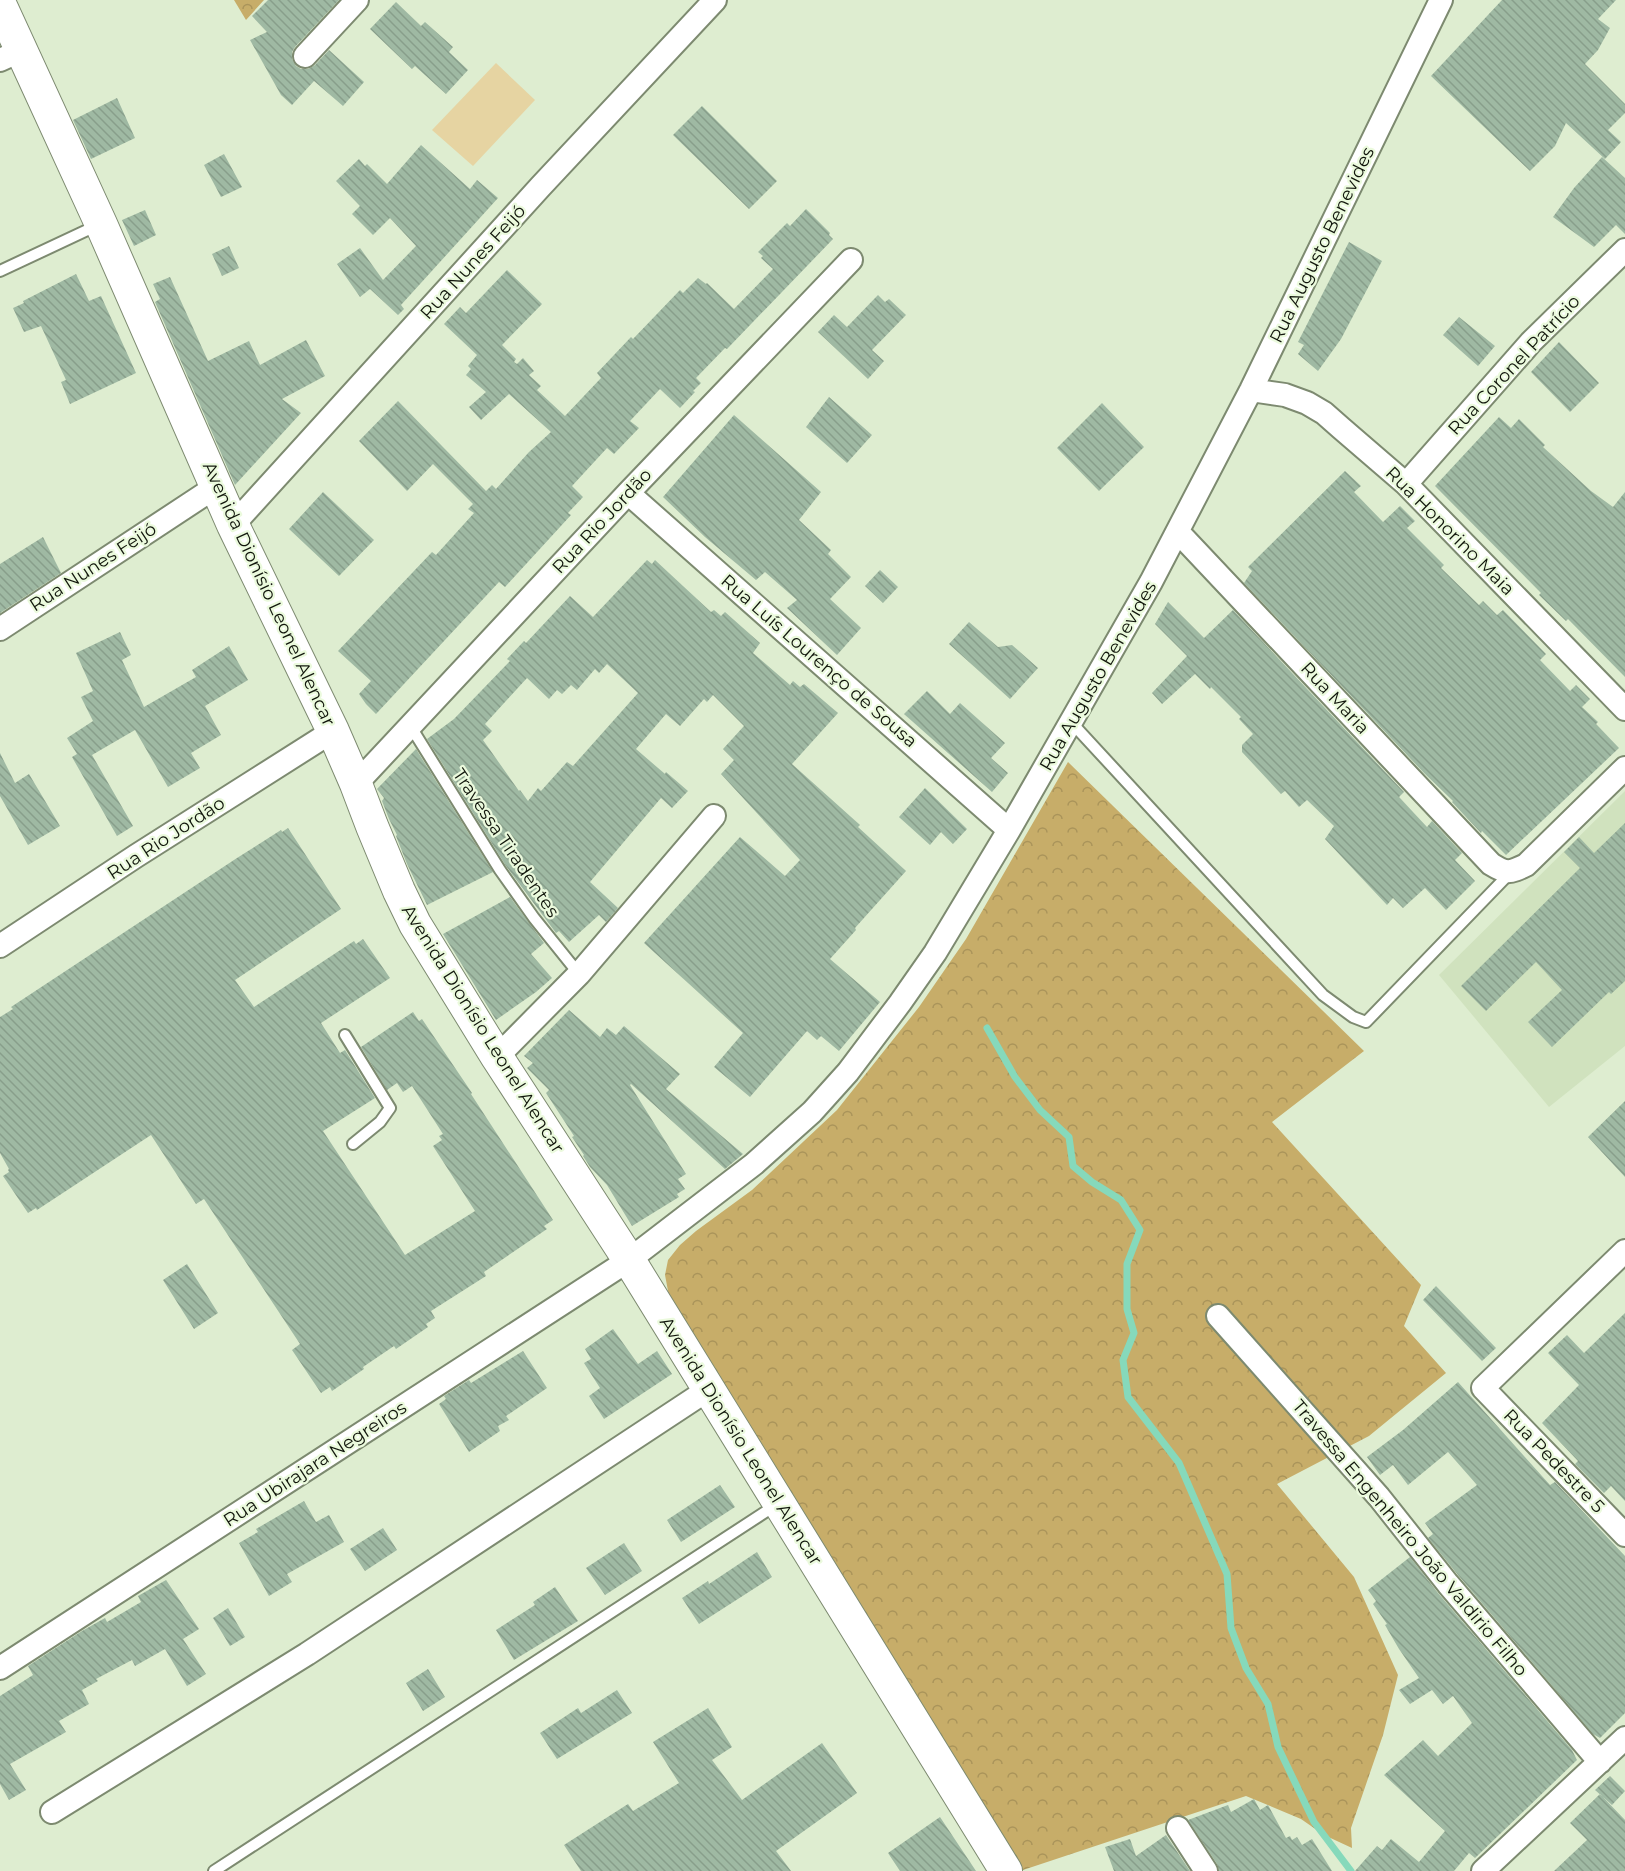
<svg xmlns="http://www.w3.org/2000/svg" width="1625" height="1871" viewBox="0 0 1625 1871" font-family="Montserrat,sans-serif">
	<defs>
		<pattern id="forest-crowns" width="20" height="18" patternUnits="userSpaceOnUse" patternTransform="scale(1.5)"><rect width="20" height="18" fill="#c7ad69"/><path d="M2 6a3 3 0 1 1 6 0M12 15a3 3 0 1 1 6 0" fill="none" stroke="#aa945a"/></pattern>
		<pattern id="building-back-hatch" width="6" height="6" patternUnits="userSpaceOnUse" patternTransform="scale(1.5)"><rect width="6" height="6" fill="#9fb9a3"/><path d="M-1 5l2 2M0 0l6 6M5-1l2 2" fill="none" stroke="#889e8b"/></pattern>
	</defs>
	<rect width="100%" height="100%" fill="#deedd0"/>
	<path fill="#d0e2be" d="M1625 791V1046L1549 1107 1439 975Z"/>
	<path fill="#e6d4a2" d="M496 63 535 100 473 166 432 130Z"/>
	<path fill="url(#forest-crowns)" d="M234 0H264L246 20Z
		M1068 762 1364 1051 1272 1122 1421 1285 1404 1326 1446 1373 1369 1436 1277 1484 1354 1577 1398 1675 1383 1735 1351 1828 1352 1848 1324 1835 1301 1819 1246 1796 1020 1871 672 1312 665 1275 668 1260 680 1245 696 1231 752 1190 837 1110 919 1007 966 939Z"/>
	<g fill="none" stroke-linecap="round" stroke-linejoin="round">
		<path stroke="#86d9bb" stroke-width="7" d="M987 1028 1015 1077 1040 1110 1069 1137 1073 1166 1092 1182 1121 1200 1140 1230 1127 1264V1309L1134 1333 1123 1360 1128 1397 1179 1463 1227 1574 1231 1628 1246 1668 1268 1704 1278 1747 1314 1822 1351 1871"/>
	</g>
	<path fill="url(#building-back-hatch)" fill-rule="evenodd" d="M268 0H339L295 47 292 52V59L296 66 301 69H308L315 65 329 50 364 82 343 106 314 81 292 105 281 95 250 40 267 32 252 16Z
		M1502 0H1616L1598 19 1610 28 1598 50 1585 64 1625 104V113L1608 130 1621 142 1605 159 1566 123 1555 146 1530 171 1431 76Z
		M396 2 421 26 425 22 453 47 449 52 468 70 446 94 415 66 412 69 370 29Z
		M117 98 135 138 91 159 73 120Z
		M702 106 777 181 749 209 673 135Z
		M421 145 470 189 477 180 498 198 401 305 404 309 398 315 370 289 360 297 337 264 360 248 383 280 416 246 390 218 373 235 352 214 360 206 336 181 359 159 365 166 367 164 387 184Z
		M224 154 242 187 221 197 204 165Z
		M1602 157 1625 178V234L1616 225 1594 247 1553 217 1574 188Z
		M806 209 830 233 829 235 833 239 727 349 725 348 696 378 701 383 693 391 695 392 680 408 660 389 630 421 639 428 614 454 607 448 572 486 583 497 568 513 571 515 505 587 499 582 376 714 366 704 359 694 371 681 338 651 432 552 436 555 474 513 468 509 473 504 433 464 407 491 359 441 398 401 486 491 492 485 496 489 529 452 551 432 509 394 481 420 469 407 486 392 466 375 471 369 468 366 477 355 444 324 460 307 466 313 507 270 542 304 502 345 516 359 514 362 517 364 523 358 534 371 529 375 541 386 537 390 565 416 601 378 597 373 631 337 633 339 680 290 683 293 698 278 706 284 707 283 734 309 773 269 761 258 763 256 758 252 787 223 790 226Z
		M145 210 156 235 134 246 122 220Z
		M1349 242 1382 261 1341 339 1318 371 1298 354 1304 345 1298 342Z
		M229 246 239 268 222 276 212 254Z
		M76 274 89 301 101 296 136 373 70 404 61 382 66 380 41 326 24 332 13 308 24 303 23 301Z
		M170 277 208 361 249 341 260 365 306 340 325 376 282 399 301 413 235 485 155 302 160 299 153 284Z
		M878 295 885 302 889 299 906 315 872 350 884 361 868 379 818 332 834 315 847 327Z
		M1459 317 1495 346 1478 366 1443 335Z
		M1559 342 1599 383 1570 412 1531 372Z
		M829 397 872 435 847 463 806 427Z
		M1102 403 1144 447 1099 491 1057 448Z
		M734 415 821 492 799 520 831 550 828 554 851 577 830 599 861 628 837 655 787 608 797 600 765 572 756 580 705 537 663 497Z
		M1499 417 1511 428 1519 419 1545 445 1543 447 1591 491 1613 507 1625 492V677L1568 619 1566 621 1539 595 1541 593 1435 486Z
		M1345 471 1361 486 1354 492 1383 522 1400 506 1415 521 1407 528 1444 565 1441 568 1479 605 1483 601 1497 615 1503 610 1546 654 1540 660 1570 691 1576 685 1590 699 1582 707 1598 722 1596 724 1619 748 1506 855 1482 831 1481 833 1452 802 1453 801 1424 773 1244 583 1252 571 1248 567Z
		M323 492 374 540 339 576 289 529Z
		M43 537 61 573 0 613V564Z
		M647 560 652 564 655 560 711 612 714 610 721 616 725 612 760 643 753 653 790 685 793 681 800 687 804 684 838 713 792 764 860 825 858 827 906 871 855 928 856 930 830 959 880 1002 839 1051 821 1036 817 1040 807 1031 750 1097 714 1067 743 1033 644 943 740 837 785 876 800 860 721 774 734 760 723 749 744 726 713 695 707 702 704 699 680 726 666 714 636 749 665 774 666 772 688 791 672 808 661 798 590 882 618 908 606 922 599 915 569 942 559 931 556 933 506 866 427 739 454 719 510 661 507 659 524 641 526 643 570 596 593 617ZM607 664 638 693 573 766 567 762 541 791 538 788 528 801 520 790 519 791 483 740 492 731 485 724 527 678 549 699 557 690 562 694 571 685 577 690 595 669 599 673Z
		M880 570 898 587 883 603 865 586Z
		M1168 602 1204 638 1233 610 1404 792 1399 797 1427 827 1432 821 1462 853 1455 860 1475 881 1446 910 1425 888 1403 908 1393 898 1387 905 1325 839 1334 826 1307 800 1299 807 1285 791 1281 794 1242 752V745L1253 734 1239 719 1241 717 1211 687 1210 689 1195 674 1162 704 1152 693 1187 656 1155 624Z
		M969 622 998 647 1012 645 1038 668 1010 699 949 644Z
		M120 632 131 655 122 660 144 707 196 677 192 670 229 646 248 680 205 706 221 735 191 753 200 768 168 787 135 730 92 755 133 826 117 836 72 757 77 754 67 738 93 721 81 697 93 691 76 653Z
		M927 691 950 714 960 703 1005 743 991 758 1008 773 992 792 904 714Z
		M416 749 493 872 427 905 407 864 396 836 397 835 389 819 382 801 384 798 377 789Z
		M0 753 15 783 29 774 60 826 28 845 0 796Z
		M925 788 967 829 953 844 941 832 930 845 899 817Z
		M1625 823V981L1611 994 1609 992 1552 1047 1528 1022 1562 990 1536 962 1486 1011 1461 986 1580 868 1564 852 1579 837 1594 853Z
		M288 828 341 909 235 980 254 1007 354 941 356 944 363 939 390 978 321 1023 340 1053 345 1050 375 1098 323 1131 405 1255 475 1211 433 1146 442 1140 439 1136 443 1134 412 1086 403 1092 397 1083 387 1090 361 1047 413 1012 419 1021 422 1019 472 1093 471 1094 553 1220 544 1226 547 1229 484 1272 486 1276 431 1311 435 1318 426 1324 428 1327 396 1349 394 1346 363 1367 364 1369 332 1391 330 1387 321 1393 292 1350 300 1344 204 1199 196 1204 151 1135 37 1210 36 1208 28 1213 3 1176 9 1172 8 1170 9 1169 0 1153V1017L13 1009 11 1007 237 858 281 830 282 832Z
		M510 897 544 943 531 954 552 978 536 992 496 1020 443 934Z
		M569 1010 600 1037 607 1028 616 1035 624 1026 680 1074 666 1089 743 1154 725 1169 631 1084 630 1085 686 1174 678 1179 685 1189 677 1194 679 1197 632 1226 607 1185 590 1167 583 1156 584 1155 572 1137 574 1136 546 1093 549 1090 527 1068 533 1063 524 1056Z
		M1625 1101V1177L1588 1137Z
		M187 1264 218 1313 194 1329 163 1280Z
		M1436 1286 1496 1348 1482 1361 1423 1300Z
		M1625 1313V1501L1611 1486 1604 1493 1575 1464 1578 1461 1542 1423 1579 1385 1548 1353 1567 1335 1584 1353Z
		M613 1329 638 1364 657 1351 672 1374 604 1419 589 1396 600 1388 584 1363 591 1359 585 1349Z
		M523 1351 547 1388 506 1416 509 1420 498 1426 500 1431 469 1452 439 1404 446 1399 444 1396 469 1380 471 1383Z
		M1458 1382 1550 1485 1555 1482 1625 1556V1713L1600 1738 1593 1734 1458 1575 1428 1538 1433 1534 1425 1523 1477 1485 1448 1452 1408 1485 1393 1465 1380 1475 1367 1457 1403 1430Z
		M720 1485 735 1507 681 1542 667 1520Z
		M304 1501 316 1522 329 1515 344 1542 287 1574 292 1582 269 1596 239 1543 258 1532 256 1529Z
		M383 1528 397 1550 365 1571 350 1549Z
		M624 1543 642 1571 605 1595 586 1568Z
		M757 1552 772 1577 699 1624 682 1598 708 1581 709 1584Z
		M1410 1557 1438 1593 1572 1750 1577 1760 1475 1858 1469 1853 1454 1871H1355L1377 1846 1382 1850 1391 1839 1419 1862 1445 1831 1384 1775 1423 1740 1438 1756 1472 1723 1453 1696 1443 1704 1432 1690 1410 1704 1399 1690 1419 1678 1399 1649 1385 1625 1387 1624 1373 1604 1376 1601 1368 1590Z
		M166 1580 199 1629 183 1639 206 1674 187 1686 165 1649 135 1666 132 1660 96 1679 98 1681 82 1690 89 1704 59 1721 66 1732 10 1764 26 1790 9 1800 0 1784V1696L33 1675 28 1666 82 1631 105 1618 107 1622 141 1602 138 1596Z
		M555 1587 578 1621 514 1660 496 1630 535 1605 533 1602Z
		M228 1608 245 1637 230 1646 213 1618Z
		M428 1669 445 1697 423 1711 406 1683Z
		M617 1690 632 1713 557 1759 540 1733 578 1708 581 1713Z
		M708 1708 732 1747 712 1760 742 1800 822 1743 857 1793 776 1851 791 1871H581L564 1845 628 1804 633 1811 679 1783 653 1742Z
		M1610 1776 1625 1791 1612 1805 1595 1790Z
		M1600 1794 1625 1820V1871H1554L1587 1840 1570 1823Z
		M1254 1799 1260 1810 1268 1805 1286 1838 1290 1836 1292 1840 1297 1837 1302 1845 1312 1839 1332 1871H1219L1217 1864 1188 1820 1228 1805 1231 1812Z
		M940 1817 976 1871H900L888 1853Z
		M1166 1835 1190 1871H1114L1105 1847 1130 1839 1136 1856Z"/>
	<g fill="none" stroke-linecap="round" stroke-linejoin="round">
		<defs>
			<path id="lane" d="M0 271 98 225
				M1071 722 1323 995 1353 1017 1366 1022 1510 873
				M411 727 500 870 534 918 579 974
				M345 1035 390 1108 380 1122 353 1144
				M214 1871 776 1505"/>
			<path id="street" d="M305 56 357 0
				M0 60 22 50
				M1251 390 1285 395 1307 403 1324 413 1341 428 1406 484 1625 709
				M1406 484 1531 342 1625 250
				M628 493 1009 830
				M233 525 541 186 715 0
				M1178 532 1491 864C1507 874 1509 873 1526 865L1625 768
				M0 629 217 486
				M356 784 628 493 851 260
				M0 946 136 856 333 731
				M497 1057 579 974 714 816
				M1625 1251 1483 1388 1625 1535
				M1218 1316 1379 1497 1448 1584 1600 1762
				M0 1668 629 1260 754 1164 812 1112 848 1072 900 1003 935 953 1009 830 1151 582 1251 390 1441 0
				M52 1812 307 1654 709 1389
				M1178 1828 1206 1871
				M1483 1871 1625 1738"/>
			<path id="secondary" d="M0 4 101 224 233 525 333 731 356 784 372 826 399 891 415 924 497 1057 629 1260 1006 1871"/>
		</defs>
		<use href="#lane" stroke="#7d8a70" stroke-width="14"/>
		<use href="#street" stroke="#7d8a70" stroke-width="26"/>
		<use href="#secondary" stroke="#7d8a70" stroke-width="34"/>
		<use href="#lane" stroke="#fff" stroke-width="10"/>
		<use href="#street" stroke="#fff" stroke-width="22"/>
		<use href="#secondary" stroke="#fff" stroke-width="32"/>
	</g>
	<g text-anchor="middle" stroke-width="4.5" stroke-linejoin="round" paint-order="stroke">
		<g font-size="18" fill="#10150b" stroke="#ebfadd">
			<text transform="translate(1322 245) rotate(-64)" y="6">Rua Augusto Benevides</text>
			<text transform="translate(473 262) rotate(-48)" y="6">Rua Nunes Feijó</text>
			<text transform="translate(1514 365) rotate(-47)" y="6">Rua Coronel Patrício</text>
			<text transform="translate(602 521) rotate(-47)" y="6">Rua Rio Jordão</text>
			<text transform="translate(1450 531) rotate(45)" y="6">Rua Honorino Maia</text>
			<text transform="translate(93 567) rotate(-33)" y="6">Rua Nunes Feijó</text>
			<text transform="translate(269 594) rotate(65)" y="6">Avenida Dionísio Leonel Alencar</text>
			<text transform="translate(819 661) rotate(41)" y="6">Rua Luís Lourenço de Sousa</text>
			<text transform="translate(1098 676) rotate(-60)" y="6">Rua Augusto Benevides</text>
			<text transform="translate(1335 698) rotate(47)" y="6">Rua Maria</text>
			<text transform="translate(166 838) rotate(-33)" y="6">Rua Rio Jordão</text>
			<text transform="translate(506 843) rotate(56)" y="6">Travessa Tiradentes</text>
			<text transform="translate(483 1029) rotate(58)" y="6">Avenida Dionísio Leonel Alencar</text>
			<text transform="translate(741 1441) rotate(58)" y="6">Avenida Dionísio Leonel Alencar</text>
			<text transform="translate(1554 1461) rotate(46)" y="6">Rua Pedestre 5</text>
			<text transform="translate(315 1464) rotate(-33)" y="6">Rua Ubirajara Negreiros</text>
			<text transform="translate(1410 1538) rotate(50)" y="6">Travessa Engenheiro João Valdirio Filho</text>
		</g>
	</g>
</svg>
